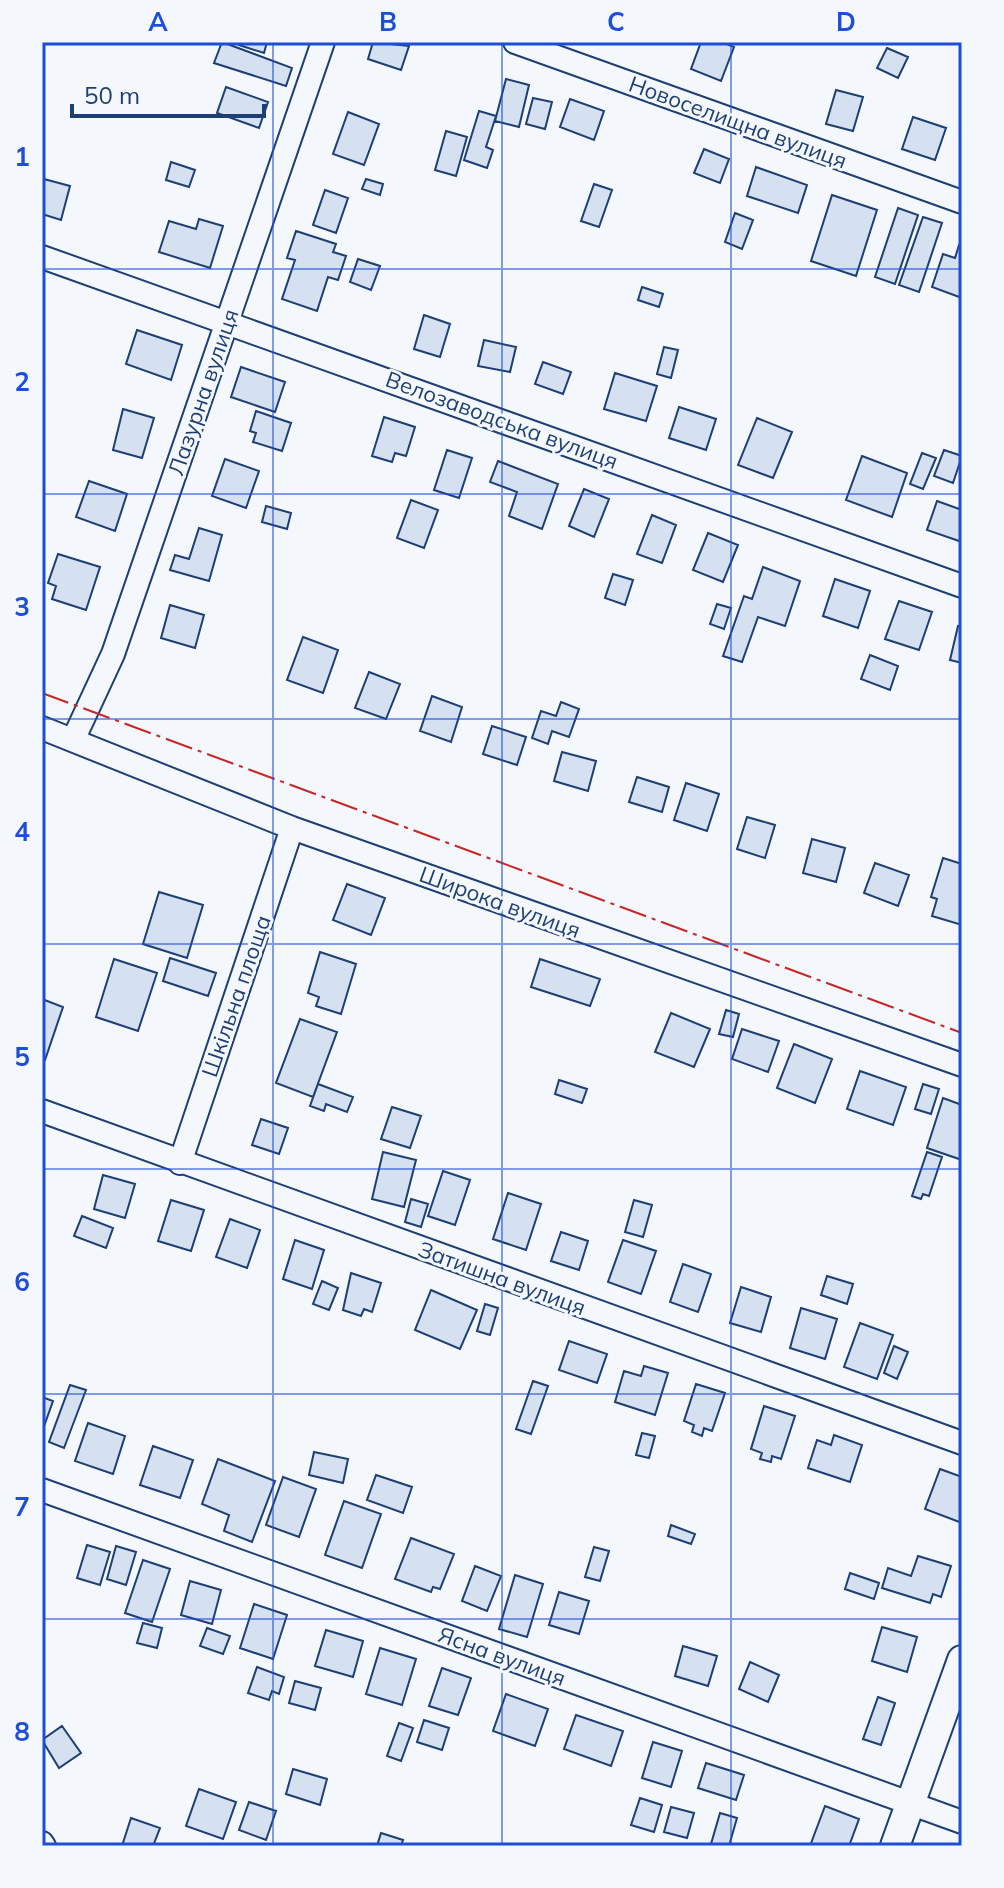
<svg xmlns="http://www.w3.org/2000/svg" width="1004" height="1888" viewBox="0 0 1004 1888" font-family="Mulish,sans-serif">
	<rect width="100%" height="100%" fill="#f4f7fb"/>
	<path fill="#d5e0f0" stroke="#1d3f73" stroke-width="2" d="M222 42 292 68 286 86 214 63Z
		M240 42H267L264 53 239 45Z
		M373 42 409 46 401 70 368 59Z
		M701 42H722L734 47 721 81 691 69Z
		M887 48 908 57 898 78 877 68Z
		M506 79 529 85 519 127 495 121Z
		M226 87 268 102 259 128 217 113Z
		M836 90 863 97 853 131 826 124Z
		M533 98 552 102 545 129 526 124Z
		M570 99 604 111 594 140 560 127Z
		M479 111 496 116 486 147 493 150 487 168 464 160Z
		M348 112 379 124 364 165 333 154Z
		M913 117 946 128 935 160 902 149Z
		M446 131 467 137 456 176 435 170Z
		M704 149 729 159 720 183 694 173Z
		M171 162 195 170 189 187 166 180Z
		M756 167 807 185 798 213 747 196Z
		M44 179 70 186 61 220 42 214Z
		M366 179 383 184 380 195 362 189Z
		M594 184 612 190 599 227 581 221Z
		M325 190 348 198 336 233 313 225Z
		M832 195 877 210 856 276 811 261Z
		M898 208 918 215 895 284 875 277Z
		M735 213 753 220 742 249 725 242Z
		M923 217 942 223 919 292 899 285Z
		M199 219 223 226 210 268 159 252 169 221 196 229Z
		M296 231 336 244 333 252 346 256 338 280 328 277 317 311 282 299 295 260 287 258Z
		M959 245 962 246V298L932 287 943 254 955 258Z
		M358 259 380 266 371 290 350 282Z
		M642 287 663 294 659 307 638 300Z
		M424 315 450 324 440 357 414 349Z
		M137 330 182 345 171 380 126 364Z
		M484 340 516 347 510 372 478 366Z
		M664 347 678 350 671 378 657 374Z
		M543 362 571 372 563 394 535 384Z
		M241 367 285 382 275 412 231 397Z
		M615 373 657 386 646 421 604 409Z
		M679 407 716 419 706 450 669 438Z
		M123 409 154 418 142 458 113 450Z
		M256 411 291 423 282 451 253 442 256 433 250 431Z
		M384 417 415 427 406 456 395 453 392 462 372 456Z
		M757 418 792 432 773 478 738 465Z
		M447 450 472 458 459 498 434 490Z
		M944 450 962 456 953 483 934 476Z
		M922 453 936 458 923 489 910 484Z
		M862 456 907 473 892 517 846 500Z
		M225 459 259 471 246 508 212 496Z
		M498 461 558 484 542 529 509 516 517 492 490 482Z
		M89 481 127 494 115 531 76 517Z
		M584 489 609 499 594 537 569 526Z
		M411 500 438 510 424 548 397 538Z
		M937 501 962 510V542L927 530Z
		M266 506 291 513 287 529 262 522Z
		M652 515 676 525 662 563 637 554Z
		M199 528 222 535 209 581 170 570 175 555 189 559Z
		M708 533 738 545 723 582 693 570Z
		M58 554 100 567 86 610 52 599 56 586 48 583Z
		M763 567 800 581 785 626 758 617 742 662 723 656 744 596 752 599Z
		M613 574 633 580 625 605 605 598Z
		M835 579 870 591 858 628 823 616Z
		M899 601 932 612 919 650 885 639Z
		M717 604 731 608 724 629 710 624Z
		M170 605 204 615 195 648 161 638Z
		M958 626 962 627V663L950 660Z
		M303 637 338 650 323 693 287 680Z
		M870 655 898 666 890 690 861 679Z
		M369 672 400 684 386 719 355 708Z
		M432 696 462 707 451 742 420 731Z
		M561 702 579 709 569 737 552 731 548 744 532 738 541 711 556 716Z
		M492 726 526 737 517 765 483 754Z
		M562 752 596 761 588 791 554 781Z
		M637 777 669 787 662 812 629 802Z
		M686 783 719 794 707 831 674 820Z
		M747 817 775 825 765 858 737 849Z
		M812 839 845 848 836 882 803 873Z
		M943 858 962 864V925L932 916 937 899 931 897Z
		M875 863 909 875 898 906 864 893Z
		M347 884 385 898 371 935 333 920Z
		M159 892 203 905 187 958 143 944Z
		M320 952 356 964 341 1014 316 1006 319 997 308 993Z
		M170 958 216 973 208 996 163 981Z
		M114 959 157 973 138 1031 96 1017Z
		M540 959 600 979 590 1006 531 987Z
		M42 999 63 1007 45 1060 42 1059Z
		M726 1010 739 1014 733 1037 719 1034Z
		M671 1013 710 1029 694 1067 655 1052Z
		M300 1019 337 1032 313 1097 276 1083Z
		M742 1029 779 1041 768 1072 732 1059Z
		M794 1044 832 1059 815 1103 777 1088Z
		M860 1071 906 1087 893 1125 847 1109Z
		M559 1080 587 1089 582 1103 555 1094Z
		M318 1084 353 1097 347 1112 326 1104 324 1111 310 1106Z
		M923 1084 939 1089 931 1114 915 1109Z
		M943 1098 962 1105V1160L927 1148Z
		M392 1107 421 1116 410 1148 381 1139Z
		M261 1119 288 1128 279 1154 252 1145Z
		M383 1152 416 1160 404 1207 372 1199Z
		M927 1152 942 1157 929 1196 923 1194 921 1199 912 1196Z
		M443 1171 470 1180 455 1225 428 1216Z
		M103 1175 135 1184 125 1218 94 1209Z
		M508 1193 541 1204 526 1250 493 1239Z
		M411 1199 428 1204 421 1227 405 1222Z
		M171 1200 204 1210 191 1251 158 1241Z
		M634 1200 652 1205 643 1237 625 1232Z
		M82 1216 113 1228 106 1248 74 1236Z
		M230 1219 260 1230 247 1268 216 1257Z
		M561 1232 588 1241 579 1270 551 1261Z
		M295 1240 324 1250 312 1289 283 1279Z
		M623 1240 656 1251 641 1294 608 1282Z
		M683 1264 711 1274 698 1312 670 1302Z
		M351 1273 381 1283 372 1312 364 1309 361 1316 343 1310Z
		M827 1276 853 1284 847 1304 821 1295Z
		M322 1281 338 1288 329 1310 313 1304Z
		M741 1287 771 1297 761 1332 730 1323Z
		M431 1290 477 1310 460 1349 415 1330Z
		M485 1304 498 1308 490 1335 477 1331Z
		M801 1308 837 1319 825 1359 790 1348Z
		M860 1323 893 1335 877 1379 844 1367Z
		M569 1341 607 1354 597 1383 559 1370Z
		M894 1346 908 1352 897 1379 884 1373Z
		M644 1366 668 1373 655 1415 615 1402 624 1371 641 1376Z
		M533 1381 548 1386 531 1434 516 1429Z
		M696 1384 725 1393 712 1431 704 1428 702 1436 692 1432 694 1425 684 1421Z
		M70 1385 86 1390 64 1448 49 1442Z
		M42 1397 53 1401 42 1432Z
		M764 1406 795 1416 781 1459 772 1456 771 1462 760 1459 762 1453 751 1449Z
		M88 1423 125 1436 113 1474 75 1461Z
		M642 1433 655 1436 649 1458 636 1455Z
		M834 1435 862 1445 850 1482 808 1468 817 1440 831 1445Z
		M153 1446 193 1460 180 1498 140 1485Z
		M314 1452 348 1459 343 1483 309 1475Z
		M218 1459 275 1481 252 1542 224 1531 229 1515 202 1504Z
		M940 1469 962 1477V1523L925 1509Z
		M376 1475 412 1487 403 1513 367 1500Z
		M283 1477 316 1489 299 1537 266 1525Z
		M344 1501 381 1514 362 1568 325 1555Z
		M671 1525 695 1534 691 1544 668 1536Z
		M411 1538 454 1554 440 1589 433 1587 431 1592 395 1579Z
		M87 1545 110 1552 100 1585 77 1578Z
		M116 1546 136 1552 126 1585 107 1579Z
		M594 1547 609 1551 600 1581 585 1577Z
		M918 1556 951 1566 941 1597 933 1594 930 1603 882 1588 888 1568 911 1576Z
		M143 1560 170 1569 152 1622 125 1613Z
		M475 1566 501 1576 487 1611 462 1601Z
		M850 1573 879 1583 874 1599 845 1589Z
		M515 1575 543 1584 527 1637 499 1629Z
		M190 1581 221 1590 212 1624 181 1615Z
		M559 1592 589 1601 579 1634 549 1625Z
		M254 1604 287 1615 273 1659 240 1648Z
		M143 1623 162 1628 157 1648 137 1643Z
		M882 1627 917 1637 907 1672 872 1661Z
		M207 1628 230 1636 223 1654 200 1646Z
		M326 1630 363 1641 353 1677 315 1666Z
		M683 1646 717 1656 708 1686 675 1676Z
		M380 1648 416 1659 402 1705 366 1694Z
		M750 1662 779 1675 768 1702 739 1689Z
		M257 1667 284 1677 279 1694 272 1691 269 1700 248 1693Z
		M442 1668 471 1678 458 1715 429 1706Z
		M295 1681 321 1688 315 1710 289 1703Z
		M506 1694 548 1709 535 1746 493 1731Z
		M878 1697 895 1703 881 1745 863 1739Z
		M576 1715 623 1731 611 1766 564 1749Z
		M424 1720 449 1728 442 1750 417 1742Z
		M399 1723 413 1728 401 1761 387 1756Z
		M62 1726 81 1753 59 1768 42 1740Z
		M653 1742 682 1751 671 1787 642 1778Z
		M706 1763 744 1775 736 1800 698 1788Z
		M293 1769 327 1779 320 1805 286 1794Z
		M199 1789 236 1802 223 1839 186 1826Z
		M640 1798 662 1805 654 1832 631 1825Z
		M249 1802 276 1811 266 1840 239 1830Z
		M825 1806 859 1819 849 1846H810Z
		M671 1807 694 1813 687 1838 664 1832Z
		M720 1813 737 1818 729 1846 711 1844Z
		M131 1818 160 1828 153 1846H122Z
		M381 1833 403 1840 401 1846H377Z"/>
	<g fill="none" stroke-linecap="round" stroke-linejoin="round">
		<defs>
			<path id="minor" d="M515 42 962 202
				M42 257 962 586
				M42 728 292 828 962 1065
				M74 738 113 654 323 42
				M42 1111 962 1443
				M180 1163 292 828
				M42 1490 962 1822
				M42 1843 44 1846"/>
			<path id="tertiary" d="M895 1846 962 1660"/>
		</defs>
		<use href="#minor" stroke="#1d3f73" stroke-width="26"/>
		<use href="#tertiary" stroke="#1d3f73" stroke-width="32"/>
		<use href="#minor" stroke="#f4f7fb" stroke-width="22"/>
		<use href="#tertiary" stroke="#f4f7fb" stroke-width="28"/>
		<path stroke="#c62828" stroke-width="2" stroke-dasharray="28 6 4 6" stroke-linecap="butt" d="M42 693 962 1033"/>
	</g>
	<path fill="none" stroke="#1d4ed8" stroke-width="2" stroke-opacity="0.55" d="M273 42V1846M502 42V1846M731 42V1846M42 269H962M42 494H962M42 719H962M42 944H962M42 1169H962M42 1394H962M42 1619H962"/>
	<g text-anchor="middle" stroke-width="6" stroke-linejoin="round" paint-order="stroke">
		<g font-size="22" fill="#1d3f73" stroke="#f4f7fb">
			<text transform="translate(738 122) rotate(20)" y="8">Новоселищна вулиця</text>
			<text transform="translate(203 392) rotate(-71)" y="8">Лазурна вулиця</text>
			<text transform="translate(502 420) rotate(20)" y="8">Велозаводська вулиця</text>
			<text transform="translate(500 902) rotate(20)" y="8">Широка вулиця</text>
			<text transform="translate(236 996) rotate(-71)" y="8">Шкільна площа</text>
			<text transform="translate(502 1278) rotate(20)" y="8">Затишна вулиця</text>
			<text transform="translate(502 1656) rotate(20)" y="8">Ясна вулиця</text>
		</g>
	</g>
	<rect width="1004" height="1888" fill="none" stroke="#f4f7fb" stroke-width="88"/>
	<path d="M72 104v12h192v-12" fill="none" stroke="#1d3f73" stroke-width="4"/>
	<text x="84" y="104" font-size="24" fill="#1d3f73" stroke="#f4f7fb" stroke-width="6" paint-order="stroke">50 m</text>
	<rect x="44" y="44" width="916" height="1800" fill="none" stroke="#1d4ed8" stroke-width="3"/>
	<g font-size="26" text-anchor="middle" font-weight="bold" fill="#1d4ed8">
		<text x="158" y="31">A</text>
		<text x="388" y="31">B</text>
		<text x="616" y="31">C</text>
		<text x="846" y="31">D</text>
		<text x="22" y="166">1</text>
		<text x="22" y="391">2</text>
		<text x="22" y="616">3</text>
		<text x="22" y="841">4</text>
		<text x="22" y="1066">5</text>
		<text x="22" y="1291">6</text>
		<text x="22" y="1516">7</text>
		<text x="22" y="1741">8</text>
	</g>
</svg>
